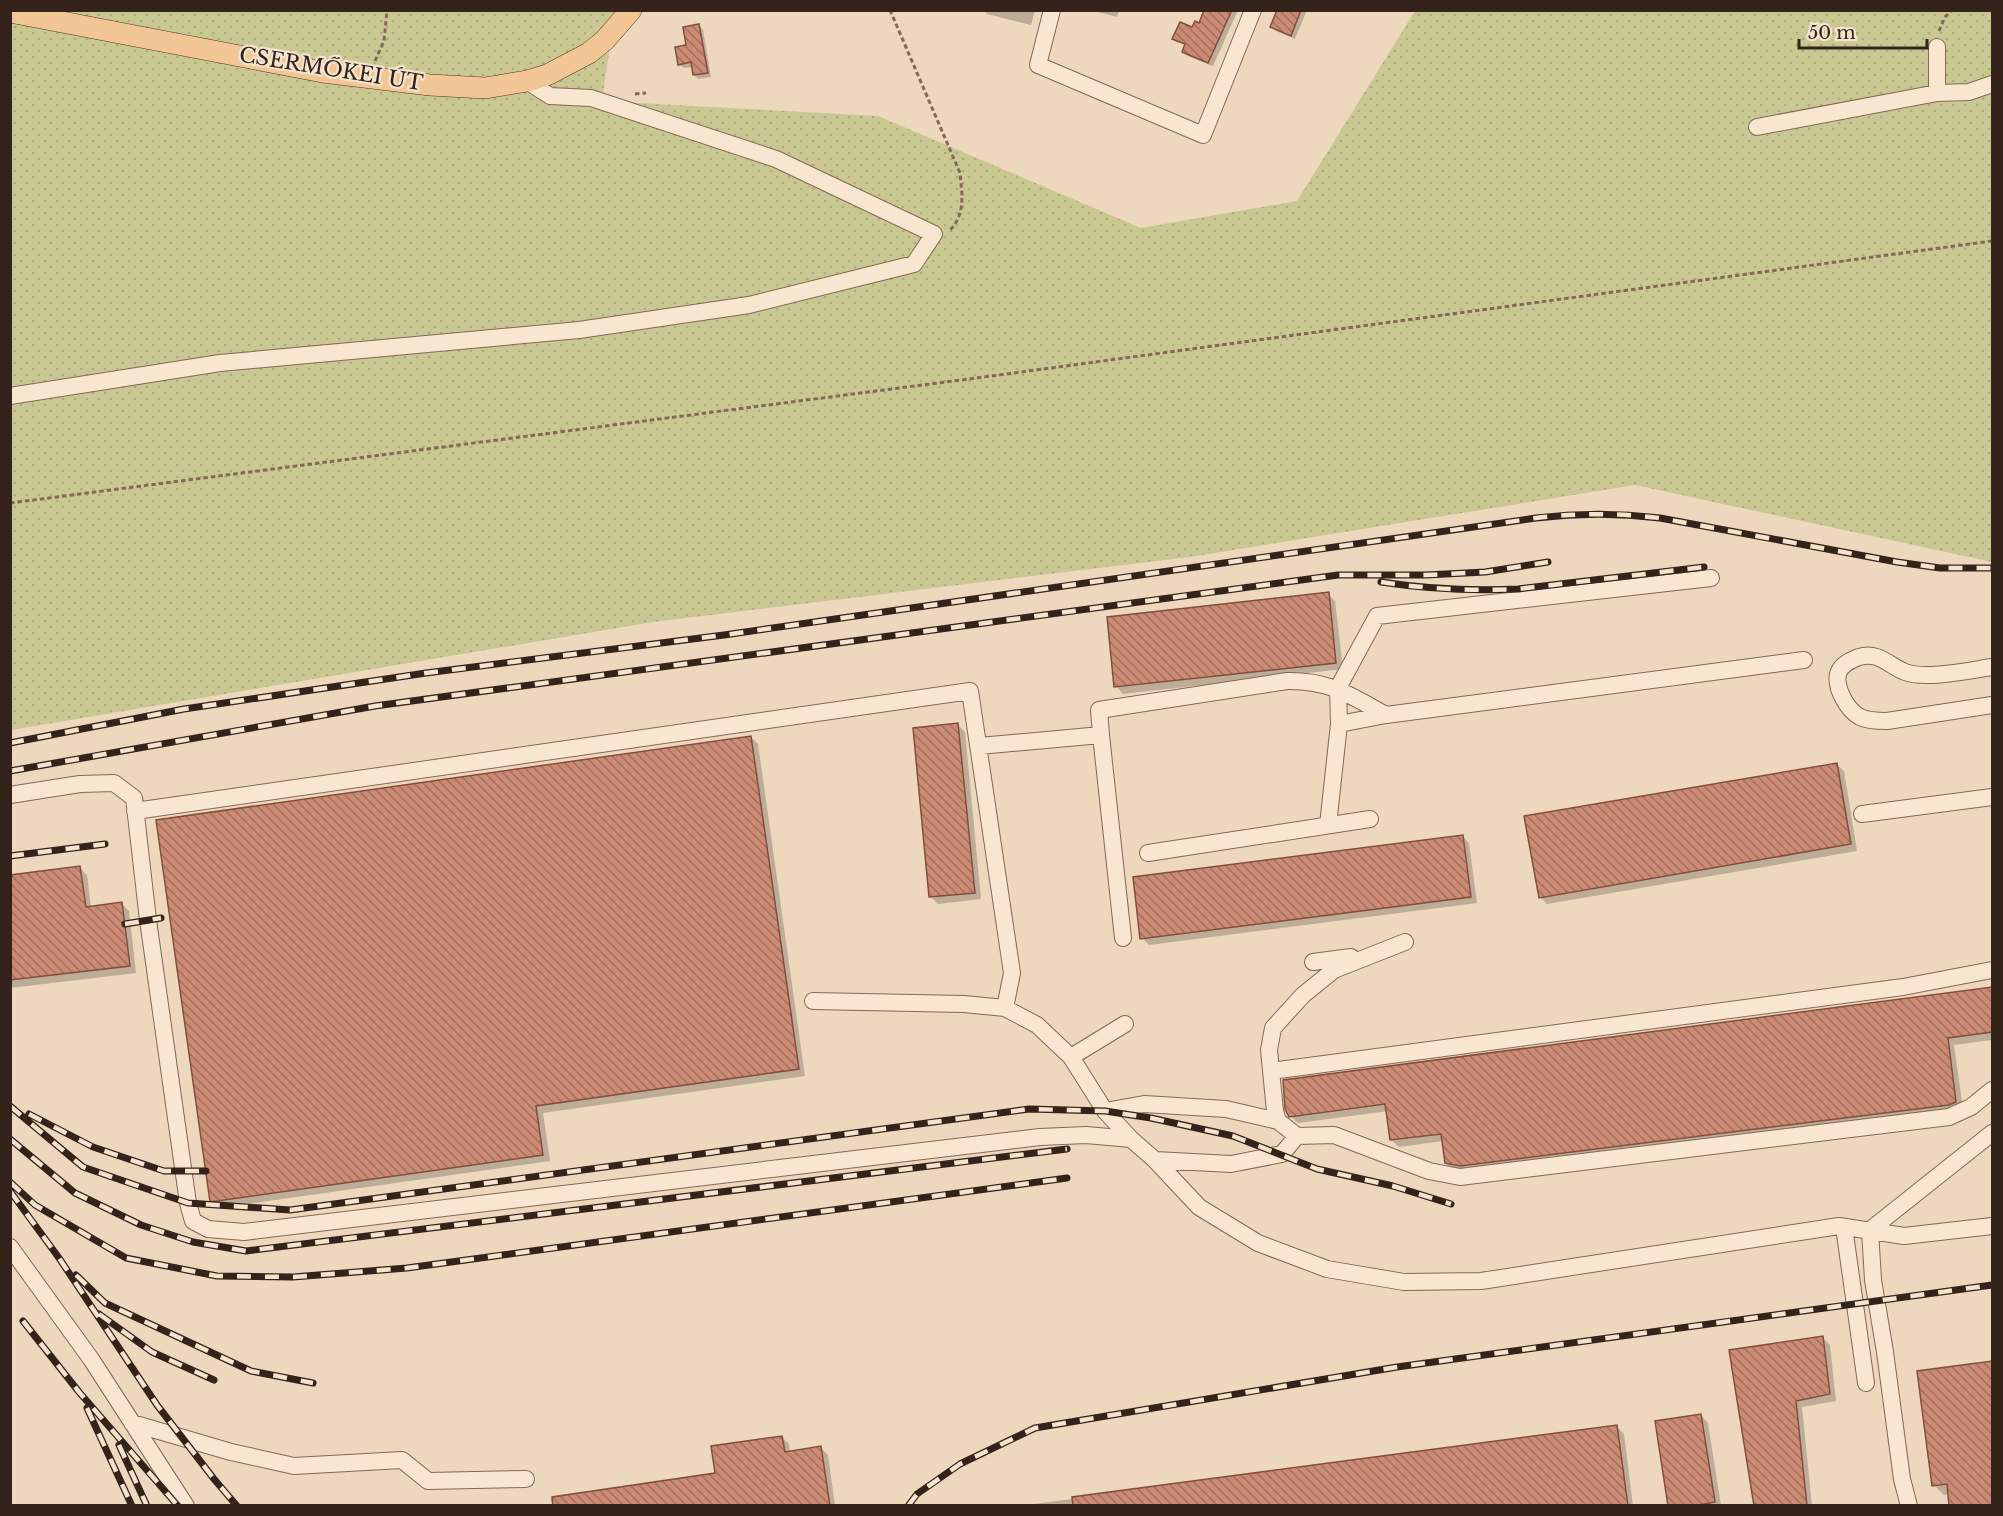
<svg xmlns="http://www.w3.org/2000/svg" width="2003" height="1516" viewBox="0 0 2003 1516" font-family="'Libre Baskerville',serif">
	<defs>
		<pattern id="grass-dots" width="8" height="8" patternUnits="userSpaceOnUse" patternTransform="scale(1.5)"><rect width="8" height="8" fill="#cac892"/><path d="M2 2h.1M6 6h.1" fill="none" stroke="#aeac7d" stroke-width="1.8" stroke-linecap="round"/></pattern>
		<pattern id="building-back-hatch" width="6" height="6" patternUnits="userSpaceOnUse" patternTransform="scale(1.5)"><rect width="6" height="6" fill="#cb8a73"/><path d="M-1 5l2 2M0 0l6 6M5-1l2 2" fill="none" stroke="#a6705e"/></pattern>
	</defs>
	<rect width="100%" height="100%" fill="#edd7bd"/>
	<path fill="url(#grass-dots)" d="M11 11H615L602 101 878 116 1141 228 1297 201 1415 11H1992V562L1635 485 1190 557 653 622 11 730Z"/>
	<path fill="#0003" d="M984 10H1035L1031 25 987 14Z
		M1090 10H1119L1117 17Z
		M1206 10H1238L1213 66 1188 56 1183 51 1192 46 1177 39V42L1174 38 1200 25Z
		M1278 10H1307L1295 39 1276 31 1271 27Z
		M699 25 703 30 711 77 699 79 694 75 693 67 684 68 679 64Z
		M1328 594 1335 601 1343 669 1123 694 1116 686Z
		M958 725 965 732 981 899 938 904 930 896Z
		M751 737 758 744 805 1076 543 1113 550 1161 219 1208 211 1201Z
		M1836 764 1844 771 1857 851 1547 904 1540 897Z
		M1462 836 1469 843 1477 903 1149 945 1142 938Z
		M80 868 87 875 91 907 122 904 129 911 136 973 10 988V876Z
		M1992 989V1040L1954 1045 1963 1109 1453 1170 1446 1163 1443 1141 1399 1147 1391 1140 1388 1111 1298 1123 1291 1116 1284 1082Z
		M1822 1337 1830 1345 1836 1401 1802 1407 1812 1506H1755L1731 1351Z
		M1992 1362V1506H1951L1950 1494 1944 1495 1934 1485 1919 1372Z
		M1701 1415 1708 1423 1721 1506H1670Z
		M1617 1427 1624 1434 1633 1506H1019Z
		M782 1437 789 1444 790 1452 821 1448 828 1455 835 1506H552L551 1499 717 1474Z"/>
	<path fill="url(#building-back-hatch)" stroke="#834e3d" stroke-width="1.5" d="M1204 10H1232L1208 63 1182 52 1185 44 1172 39 1180 22 1192 27 1195 21 1199 23Z
		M1277 10H1301L1291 36 1270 27Z
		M699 24 708 73 693 75 691 62 678 65 675 47 686 45 683 27Z
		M1329 592 1336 663 1114 687 1107 617Z
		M958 723 975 893 929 897 913 728Z
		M751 736 799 1069 536 1106 543 1155 210 1202 156 820Z
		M1837 763 1851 844 1539 898 1524 816Z
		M1463 835 1471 897 1140 939 1133 877Z
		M80 866 86 907 122 902 130 966 10 980V875Z
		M1992 987V1032L1948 1038 1956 1102 1949 1105 1460 1166 1445 1163 1441 1134 1390 1140 1385 1104 1289 1117 1285 1109 1283 1080Z
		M1823 1336 1830 1394 1796 1401 1807 1506H1754L1729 1350Z
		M1992 1361V1506H1949L1947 1484 1932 1486 1917 1371Z
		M1701 1414 1715 1502 1694 1506H1668L1655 1421Z
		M1617 1425 1628 1506H1073L1072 1497Z
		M782 1436 785 1452 821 1446 830 1506H553L552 1497 715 1473 711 1446Z"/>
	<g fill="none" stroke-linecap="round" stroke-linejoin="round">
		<defs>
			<path id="minor" d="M1052 10 1038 65 1203 135 1253 10
				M1937 47V93
				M1757 127 1937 93 1969 92 1992 84
				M10 396 220 363 579 330 749 305 914 264 934 234 776 159 591 98 550 96 527 81
				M1992 667C1971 670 1925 680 1905 672 1889 666 1879 651 1859 657 1851 660 1841 664 1838 674 1835 688 1847 710 1860 717 1868 721 1879 721 1887 721L1992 705
				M1339 724 1338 688 1377 616 1711 578
				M1101 735 1123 938
				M979 746 1101 735 1099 710 1287 681C1330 680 1351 696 1386 715L1804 660
				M10 795 80 784 114 783 134 798 148 920 188 1203 193 1221 208 1229 244 1232 1040 1137 1086 1135 1131 1139
				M135 811 970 691 1012 973 1005 1008
				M1862 814 1992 797
				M1328 825 1339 724 1386 715
				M1148 853 1370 819
				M1313 962 1351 957
				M813 1001 964 1004 1005 1008 1037 1025 1071 1057 1105 1111 1131 1139 1155 1160 1199 1207 1258 1243 1327 1269 1404 1282 1481 1281 1839 1226 1904 1236 1992 1226
				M1071 1057 1125 1024
				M1271 1071 1903 987 1992 970
				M1105 1111 1144 1104 1226 1109 1278 1121 1297 1136
				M1278 1121 1275 1111 1269 1050 1273 1028 1303 995 1334 970 1405 942
				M1155 1160 1231 1164 1282 1154 1297 1136 1334 1135 1429 1171 1460 1177 1949 1117 1971 1107 1992 1090
				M1844 1227 1866 1383
				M10 1247 91 1359 186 1506
				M132 1423 231 1452 294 1466 402 1460 428 1481 526 1479
				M1909 1506 1902 1479 1885 1352 1873 1280 1870 1230 1992 1133"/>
			<path id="major" d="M10 12 323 72 430 85 485 88 527 81 547 75 570 63 589 53 605 40 631 10"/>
		</defs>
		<use href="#minor" stroke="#856857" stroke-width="18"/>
		<use href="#major" stroke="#52372b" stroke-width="22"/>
		<path stroke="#856857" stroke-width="3" stroke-dasharray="4.5 3" stroke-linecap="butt" d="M890 10 960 173C962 194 966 215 949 231
			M1939 31 1945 17 1952 10
			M375 61 384 41 387 10
			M635 94 646 93
			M10 503 969 379 1992 241"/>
		<use href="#minor" stroke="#f8e6d0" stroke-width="16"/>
		<use href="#major" stroke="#f1c694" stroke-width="21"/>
		<defs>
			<path id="rail" d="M1381 582C1427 589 1472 591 1518 589L1704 567
				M10 743 184 709 426 673 724 635 1536 518C1578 513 1618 513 1660 518L1897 562 1940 568H1992
				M10 771 375 706 1338 575H1426L1485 572 1548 562
				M10 856 105 844
				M125 924 161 918
				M10 1106 83 1167 188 1203 290 1210 1029 1109 1105 1111 1151 1118 1233 1136 1317 1169 1393 1186 1451 1204
				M29 1114 93 1147 164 1171H206
				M10 1139 75 1193 141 1225 193 1242 246 1251 1067 1149
				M10 1182 35 1205 126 1258 217 1276 293 1277 407 1268 1067 1178
				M10 1191 59 1258 157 1405 214 1479 237 1506
				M76 1275 105 1303 251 1371 313 1383
				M99 1314 152 1352 214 1380
				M23 1321 79 1392 178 1506
				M87 1408 132 1506
				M119 1445 147 1506
				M908 1506 917 1494 960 1464 1035 1428 1397 1367 1992 1285"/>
		</defs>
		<use href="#rail" stroke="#34231b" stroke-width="7"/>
		<use href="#rail" stroke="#f5e3cd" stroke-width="4.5" stroke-dasharray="14" stroke-linecap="butt"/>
	</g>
	<g text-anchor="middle" stroke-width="4.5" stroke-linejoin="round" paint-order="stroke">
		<g font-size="21" fill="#34231b" stroke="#f5e3cd">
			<text transform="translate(331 69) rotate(9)" y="7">CSERMŐKEI ÚT</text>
		</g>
	</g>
	<rect width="2003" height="1516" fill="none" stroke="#34231b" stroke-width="24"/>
	<path d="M1799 39v9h128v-9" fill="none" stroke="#34231b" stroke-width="3"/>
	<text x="1808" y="39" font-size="18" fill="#34231b" stroke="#f5e3cd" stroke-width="4.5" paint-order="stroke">50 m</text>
</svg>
